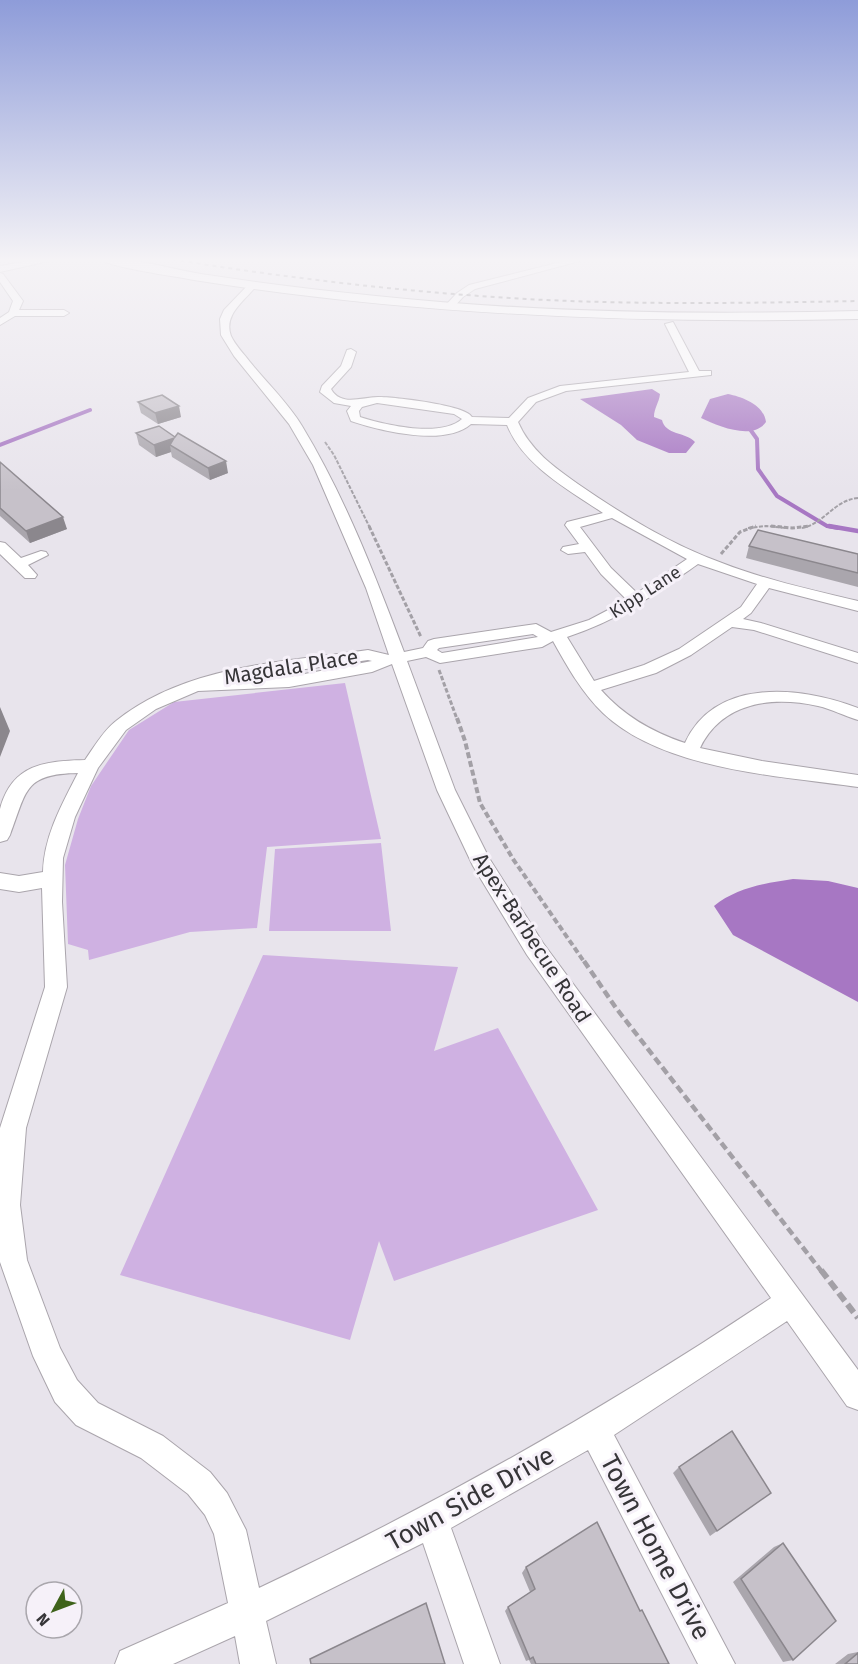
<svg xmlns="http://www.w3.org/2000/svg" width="858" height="1664" viewBox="0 0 858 1664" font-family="'Fira Sans',sans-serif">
	<rect width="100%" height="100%" fill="#e8e4ec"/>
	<path fill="#cfb1e2" d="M345 683 381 839 267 847 257 928 190 932 89 960 88 950 68 944 65 865 78 819 91 786 129 730 174 702Z
		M381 843 391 931H269L275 849Z
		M263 955 458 967 434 1051 498 1028 598 1210 394 1281 379 1241 350 1340 120 1275Z"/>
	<path fill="#a777c3" d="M652 389 660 394C659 403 654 408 654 417L662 420C665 435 686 432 695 442L686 453H669L637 440 621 425 580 399Z
		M728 394C743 397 764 405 766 422 753 441 718 426 701 418L710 399Z
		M793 879 828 881 858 888V1002L733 935 714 906C736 888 766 883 793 879Z"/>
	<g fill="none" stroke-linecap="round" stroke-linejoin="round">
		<path stroke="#a777c3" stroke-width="4" d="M747 425 757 439 758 469 777 496 827 526 838 528
			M0 445 90 410"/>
		<path stroke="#a777c3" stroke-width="4.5" d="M829 526 858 531"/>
		<defs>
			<path id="minor" d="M45 258H62L0 272V266Z
				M577 258H591L475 289 463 297 452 309 444 307 457 293 469 285Z
				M0 273 3 274 23 301 19 310H64L69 313 64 316H15L0 325V318L9 312 13 301 0 282Z
				M249 284 256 286C245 301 223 314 231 336 235 345 244 354 250 362 267 383 288 403 302 426 345 497 375 575 404 652L423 648 428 641 434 639 536 624 551 632 589 620 627 600 601 574 585 552 568 554 561 550 563 547 579 544 565 525 567 522 603 513C569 490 523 465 507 425L471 424C445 447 381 431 351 421L347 411 351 406 334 403 320 392 322 386 341 366 347 350 351 349 356 352 351 367 331 389C341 407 362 397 378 397 394 397 466 405 472 417L509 418 528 398 560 386 689 372 665 324 673 322 699 371H711V375L566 391 536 402 518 422C530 450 554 467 578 484 623 515 670 544 722 563 766 580 812 590 858 601V611L769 588 751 613 743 619 761 623 858 653V663L754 630 732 627 691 655 656 673 601 690C624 716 652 732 685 743 715 677 801 686 858 708V720C844 716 832 709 818 706 772 696 722 702 700 748L762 761 858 775V787C779 776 663 770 603 713 582 693 567 666 553 641L542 647 440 663 426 657 407 661 455 790 489 858 543 943 858 1370V1410L847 1406 787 1321 614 1435 735 1664H698L588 1450 451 1528 500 1664H464L423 1543 266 1621 276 1664H240L235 1636 173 1664H115L120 1651 228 1603 214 1534 205 1515 188 1494 141 1458 76 1425 55 1402 33 1356 0 1262V1128L45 987 42 888 19 892 0 889V873L19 876 43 872C44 836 62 804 78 773 24 774 27 790 10 835L7 840 0 842C0 832 0 819 0 809 12 764 45 761 85 760 94 747 104 730 116 721 186 665 283 662 368 650L389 655 366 588 313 465 289 424 234 356 221 335 220 319 224 310ZM377 403 454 414 462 419C441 438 385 425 360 417L359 411 362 407ZM612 518 687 559 637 593 611 568 580 527ZM698 564 757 584 741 607 679 649 644 665 594 681 567 637C621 619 652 596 698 564ZM533 634 538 637 442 653 437 650 439 648ZM368 660 372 661 289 677 236 679ZM392 664 437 790 473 866 527 955 771 1298C607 1408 437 1504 259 1588L246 1530 227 1493 210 1472 163 1436 98 1403 77 1380 60 1348 27 1260 20 1205 26 1128 67 987 62 902 63 858 75 817 98 768 126 730 156 709 198 691 289 687 372 672Z
				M0 542 5 543 21 558 41 551 46 552 48 555 28 565 37 575 35 578H25L0 554Z"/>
			<path id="major" d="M97 258C132 257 167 268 201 274 259 283 318 290 376 296 537 313 697 315 858 311V319C636 324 414 315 194 280 175 276 110 268 97 258Z"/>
		</defs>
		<use href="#minor" stroke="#aaa5ac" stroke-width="2"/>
		<use href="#major" stroke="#aaa5ac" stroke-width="2"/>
		<path stroke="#a3a0a6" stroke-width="2" stroke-dasharray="4 1.5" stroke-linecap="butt" d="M325 442 334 455 370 528
			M748 528 766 526 787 528
			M802 528C824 524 834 500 858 498"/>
		<path stroke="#a3a0a6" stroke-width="3" stroke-dasharray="4.5 2" stroke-linecap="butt" d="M369 526 421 637
			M771 526 792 528 809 526
			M721 554 740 532 756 526
			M439 670 457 719"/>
		<path stroke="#a3a0a6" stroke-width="4" stroke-dasharray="6 3" stroke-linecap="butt" d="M457 718 465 741 480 803 513 859 585 963"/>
		<path stroke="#a3a0a6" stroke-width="4.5" stroke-dasharray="8 4" stroke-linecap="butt" d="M584 961 616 1008 822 1272"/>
		<path stroke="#a3a0a6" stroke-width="6" stroke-dasharray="10 4.5" stroke-linecap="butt" d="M821 1270 858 1318"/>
		<use href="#minor" fill="#fff" fill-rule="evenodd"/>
		<use href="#major" fill="#fff" fill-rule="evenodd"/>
		<path stroke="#6a686d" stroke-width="2" stroke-dasharray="4 4" stroke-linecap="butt" d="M165 258C285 278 405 292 526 299 637 305 747 303 858 301"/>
	</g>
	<path fill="#aaa6ad" d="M138 402 181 417 158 424 141 413Z
		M159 426 228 473 210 480 172 457 171 452 156 457 139 445 136 433Z
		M0 462 67 529 30 543 0 516Z
		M749 546 858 554V587L746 558Z
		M679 1467 717 1531 710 1536 673 1473Z
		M783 1543 793 1660 783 1662 733 1582 774 1547Z
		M526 1567 640 1611 669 1664H531L529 1660 526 1661 505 1611 508 1607 530 1592 522 1573Z
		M858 1652V1664H835L848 1654Z"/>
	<path fill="#8b878d" d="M179 406 181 417 158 424 155 413Z
		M174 438 170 445 171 452 156 457 154 445Z
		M226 461 228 473 210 480 208 468Z
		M63 517 67 529 30 543 26 531Z
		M0 707 10 731 0 757Z"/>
	<path fill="#c6c1c9" stroke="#8b878d" stroke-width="1.5" d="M162 395 179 406 155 413 138 402Z
		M159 426 175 437 178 433 226 461 208 468 170 445 174 438 154 445 136 433Z
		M0 462 63 517 26 531 0 508Z
		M758 530 858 554V573L749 546Z
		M732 1431 771 1493 717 1531 679 1467Z
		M597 1522 640 1611 642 1610 669 1664H536L533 1657 530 1659 508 1607 535 1589 526 1567Z
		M783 1543 836 1621 793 1660 741 1579Z
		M426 1603 445 1664H311L310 1659Z
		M858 1653V1664H845Z"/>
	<linearGradient id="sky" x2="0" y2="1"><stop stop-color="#8e9cd9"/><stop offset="0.53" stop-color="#f5f3f6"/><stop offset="1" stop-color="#f5f3f6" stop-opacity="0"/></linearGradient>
	<rect width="858" height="491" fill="url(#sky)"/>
	<g text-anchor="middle" stroke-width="6" stroke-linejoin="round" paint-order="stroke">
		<g font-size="18" fill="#363538" stroke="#f6f1f9">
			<text transform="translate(645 592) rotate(-33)" y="6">Kipp Lane</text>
		</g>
		<g font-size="21" fill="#363538" stroke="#f6f1f9">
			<text transform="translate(291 667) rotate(-9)" y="7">Magdala Place</text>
			<text transform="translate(532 938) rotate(57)" y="7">Apex-Barbecue Road</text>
		</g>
		<g font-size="26" fill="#363538" stroke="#f6f1f9">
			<text transform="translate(470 1498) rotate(-29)" y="9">Town Side Drive</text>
			<text transform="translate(656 1547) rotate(62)" y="9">Town Home Drive</text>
		</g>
	</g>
	<g transform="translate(54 1610) rotate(229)"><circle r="28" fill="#f6f1f9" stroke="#a9a6ac" stroke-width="1.5"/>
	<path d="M0-4.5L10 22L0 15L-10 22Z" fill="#3e621a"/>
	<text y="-9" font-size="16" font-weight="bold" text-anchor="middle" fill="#363538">N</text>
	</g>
</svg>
